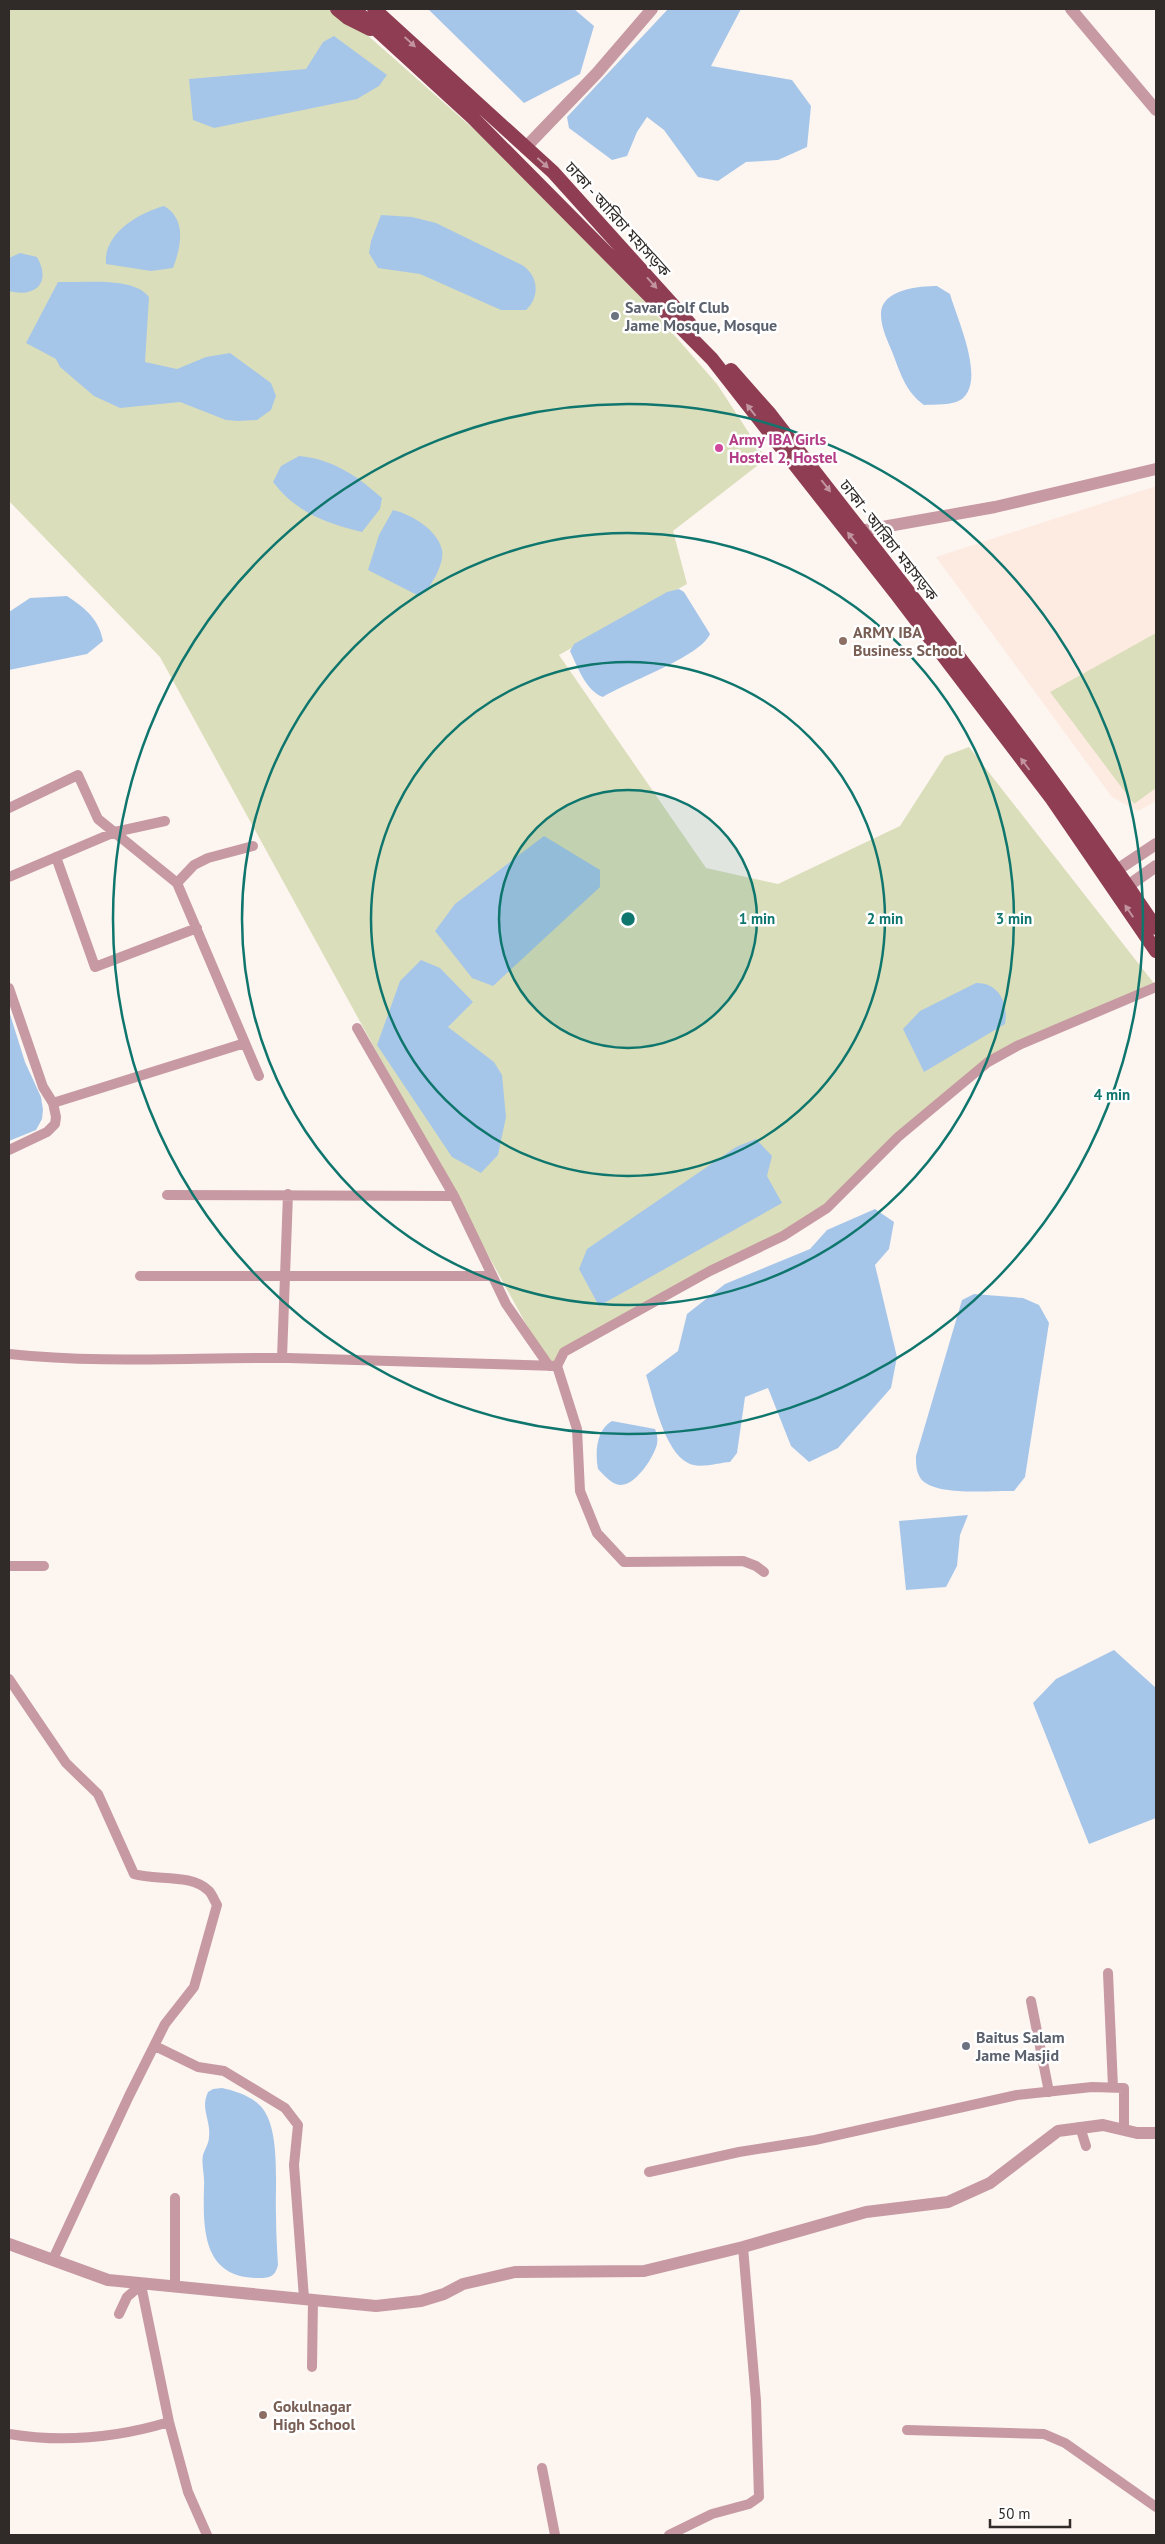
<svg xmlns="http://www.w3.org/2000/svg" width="1165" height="2544" viewBox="0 0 1165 2544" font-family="'PT Sans','Noto Sans Bengali',sans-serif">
	<rect width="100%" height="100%" fill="#fdf5f0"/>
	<path fill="#fdebe2" d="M1156 486V801L1138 811 1112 797 936 557Z"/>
	<path fill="#dbdeba" d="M9 9H337L348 18 562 207 717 384 766 459 673 531 687 584 559 655 706 868 778 884 900 826 945 756 969 747 1156 986 988 1062 801 1224 549 1366 160 657 9 501Z
		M1156 633V788L1134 804 1050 692Z"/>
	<path fill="#a6c6e9" d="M428 9H574L594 26 580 74 524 103Z
		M668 9H741L711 66 792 80 811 106 807 147 778 160 746 162 718 181 698 177 664 130 647 117 637 132 627 156 612 160 569 128 567 117Z
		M334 36 387 75 379 86 357 99 214 128 193 120 189 79 306 69 323 42Z
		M164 206C187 219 181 247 173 268L151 271 106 264C103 234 138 213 164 206Z
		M381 215 412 217 436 223 522 265C539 276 540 297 526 310H501L420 274 378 268 369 253 371 241Z
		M20 253 37 257C52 283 35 298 9 291V258Z
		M58 282C83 283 134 276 149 297L145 362 177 369 206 357 230 353 271 383 276 396 271 410 257 420 238 421 226 420 180 402 120 408 94 396 60 367 56 359 26 343Z
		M937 286 950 294C957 319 986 380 962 399 952 406 935 404 924 405 906 392 901 375 893 354 888 341 881 329 881 314 881 289 920 286 937 286Z
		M299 456C333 459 357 476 382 498L380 509 362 532C325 523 296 512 273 482L281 466Z
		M393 510C411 514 438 530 442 550 444 559 438 572 434 579 429 587 427 592 419 596L368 570 379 535Z
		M679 589 684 592 710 634C700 657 627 682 603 697 586 691 577 666 570 651L574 644 667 592Z
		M67 596C85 608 99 619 103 641L87 654 9 670V612L30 598Z
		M544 836 600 870V887L493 986 472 978 435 931 455 904Z
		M421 960 440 968 473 1002 448 1027 494 1062 502 1075 506 1117 498 1155 481 1173 452 1157 377 1045 400 981Z
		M976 983C998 982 1009 1003 1005 1024L924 1072 903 1029 920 1011Z
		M9 1011 25 1062 41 1097 43 1110 42 1119 36 1130 9 1141Z
		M756 1139 772 1156 767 1176 782 1203 599 1306 579 1269 587 1249 736 1147Z
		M875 1209 894 1222 889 1249 875 1265 897 1357 891 1388 838 1448 809 1462 791 1446 768 1388 745 1397 737 1453 730 1462C718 1463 698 1469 688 1463 664 1451 654 1399 646 1375L678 1351 687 1314 725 1284 810 1249 827 1230Z
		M974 1294 1023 1298 1039 1305 1049 1323 1025 1477 1014 1491C991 1490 936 1497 921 1479 916 1472 916 1464 916 1456L962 1300Z
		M612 1421 655 1429C657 1434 658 1438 657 1444 654 1457 633 1491 616 1484 610 1482 603 1474 598 1469 595 1453 596 1430 612 1421Z
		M968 1515 960 1535 957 1566 946 1587 906 1590 899 1521Z
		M1114 1650 1156 1688V1818L1089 1844 1033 1703 1056 1679Z
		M222 2088C237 2091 257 2098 265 2112 280 2137 275 2186 276 2215 276 2232 277 2248 278 2265 275 2276 271 2278 259 2278 202 2279 203 2228 204 2186 205 2176 201 2164 203 2155 205 2149 209 2143 209 2137 211 2120 200 2109 208 2092L213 2089Z"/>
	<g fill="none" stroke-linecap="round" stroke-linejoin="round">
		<path stroke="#c79aa3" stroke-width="10" d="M9 808 78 775 98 819 177 883
			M56 857 95 967 197 928
			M9 877 115 832 165 821
			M9 988 43 1087 53 1103 56 1117 55 1124 47 1132 9 1150
			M357 1028 454 1196
			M245 1043 259 1076
			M53 1103 245 1043 177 883 194 865 208 858 253 846
			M167 1195 454 1196 506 1304 549 1366
			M140 1276H492
			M9 1354C102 1364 195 1357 288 1358 378 1360 467 1364 557 1366
			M282 1358 288 1194
			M9 1566H44
			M764 1572 756 1566 743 1561 624 1562 597 1533 580 1491 577 1429 557 1366 564 1352 710 1271 783 1236 827 1208 898 1137 988 1062 1019 1045 1156 987
			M9 1679 66 1763 98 1794 134 1874C156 1881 191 1873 209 1891 212 1894 214 1900 217 1905L194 1987 165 2024 129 2096 53 2259
			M1108 1973 1113 2087
			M1031 2001 1049 2092
			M155 2046 198 2067 224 2071 285 2108 298 2125 294 2165 304 2298
			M1080 2127 1086 2146
			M649 2172 739 2152 815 2140 1017 2095 1092 2087 1124 2088V2128
			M175 2286V2198
			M119 2314 127 2297 141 2285 169 2422 188 2492 207 2535
			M312 2367 313 2299
			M907 2430 1044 2434 1065 2443 1156 2507
			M9 2434C64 2443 116 2438 169 2422
			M542 2468 555 2535
			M669 2535 712 2514 749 2504 759 2497 756 2401 743 2247"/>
		<path stroke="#c79aa3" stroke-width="12" d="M1071 9 1156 110
			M525 148 597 73 652 9
			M860 531 995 507 1156 469
			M1117 870 1156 844
			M1128 886 1156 866
			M9 2244 108 2280 376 2306 421 2301 444 2294 463 2284 515 2272 644 2271 743 2247 866 2212 948 2202 990 2183 1058 2131 1103 2125 1137 2133H1156"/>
		<path stroke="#8e3d52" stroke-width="14" d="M337 9 348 18 370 29
			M354 9 472 117 712 359 897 595 1052 799 1156 951
			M374 9 553 172 690 324
			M731 370 770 414C901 584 1037 750 1156 928"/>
	</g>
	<defs><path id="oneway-solid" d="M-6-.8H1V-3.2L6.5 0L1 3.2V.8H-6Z" transform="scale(1.25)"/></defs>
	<g fill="#c194a0">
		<use href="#oneway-solid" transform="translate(410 42) rotate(43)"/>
		<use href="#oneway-solid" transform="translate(543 163) rotate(42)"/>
		<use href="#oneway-solid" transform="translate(652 283) rotate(48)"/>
		<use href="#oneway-solid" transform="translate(751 410) rotate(-128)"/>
		<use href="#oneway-solid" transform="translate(826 486) rotate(52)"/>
		<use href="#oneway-solid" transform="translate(852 538) rotate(-128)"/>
		<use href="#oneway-solid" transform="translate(1025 764) rotate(-127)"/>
		<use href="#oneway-solid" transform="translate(1129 911) rotate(-124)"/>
	</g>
	<circle cx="628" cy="919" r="129" fill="#0f766e" fill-opacity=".12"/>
	<g fill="none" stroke="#0f766e" stroke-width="2.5">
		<circle cx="628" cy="919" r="129"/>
		<circle cx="628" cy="919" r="257"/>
		<circle cx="628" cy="919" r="386"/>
		<circle cx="628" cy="919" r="515"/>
	</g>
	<g fill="#6b7280" stroke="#fff" stroke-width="2">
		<circle cx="615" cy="316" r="5"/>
		<circle cx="966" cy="2046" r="5"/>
	</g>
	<circle fill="#d1479c" stroke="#fff" stroke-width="2" cx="719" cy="448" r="5"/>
	<g fill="#8d6e63" stroke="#fff" stroke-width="2">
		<circle cx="843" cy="641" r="5"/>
		<circle cx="263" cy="2415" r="5"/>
	</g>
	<g text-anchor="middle" stroke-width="5" stroke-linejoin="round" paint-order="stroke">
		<g font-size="16" fill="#302b28" stroke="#fff">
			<text transform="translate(618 219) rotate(48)" y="6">ঢাকা - আরিচা মহাসড়ক</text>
			<text transform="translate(889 540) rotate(52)" y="6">ঢাকা - আরিচা মহাসড়ক</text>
		</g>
		<g font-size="16" font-weight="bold" fill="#5b616d" stroke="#fff" text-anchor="start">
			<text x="625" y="313">Savar Golf Club<tspan x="625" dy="18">Jame Mosque, Mosque</tspan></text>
			<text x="976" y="2043">Baitus Salam<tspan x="976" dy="18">Jame Masjid</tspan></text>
		</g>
		<g font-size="16" font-weight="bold" fill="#b23c85" stroke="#fff" text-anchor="start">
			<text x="729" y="445">Army IBA Girls<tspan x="729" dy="18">Hostel 2, Hostel</tspan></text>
		</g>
		<g font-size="16" font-weight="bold" fill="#785e54" stroke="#fff" text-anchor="start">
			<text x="853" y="638">ARMY IBA<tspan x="853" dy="18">Business School</tspan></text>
			<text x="273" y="2412">Gokulnagar<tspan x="273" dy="18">High School</tspan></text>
		</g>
	</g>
	<circle cx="628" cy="919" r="8" fill="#0f766e" stroke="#fff" stroke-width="2.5"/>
	<g font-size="15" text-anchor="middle" font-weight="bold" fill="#0f766e" stroke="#fff" stroke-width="5" stroke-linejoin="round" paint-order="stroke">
		<text x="757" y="924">1 min</text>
		<text x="885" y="924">2 min</text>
		<text x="1014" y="924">3 min</text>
		<text x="1112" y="1100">4 min</text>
	</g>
	<rect width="1165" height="2544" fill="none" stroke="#302b28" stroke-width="20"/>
	<path d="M990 2519v8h80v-8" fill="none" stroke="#302b28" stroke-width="2.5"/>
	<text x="998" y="2519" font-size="15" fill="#302b28" stroke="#ffffff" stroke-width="4" paint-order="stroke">50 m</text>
</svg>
